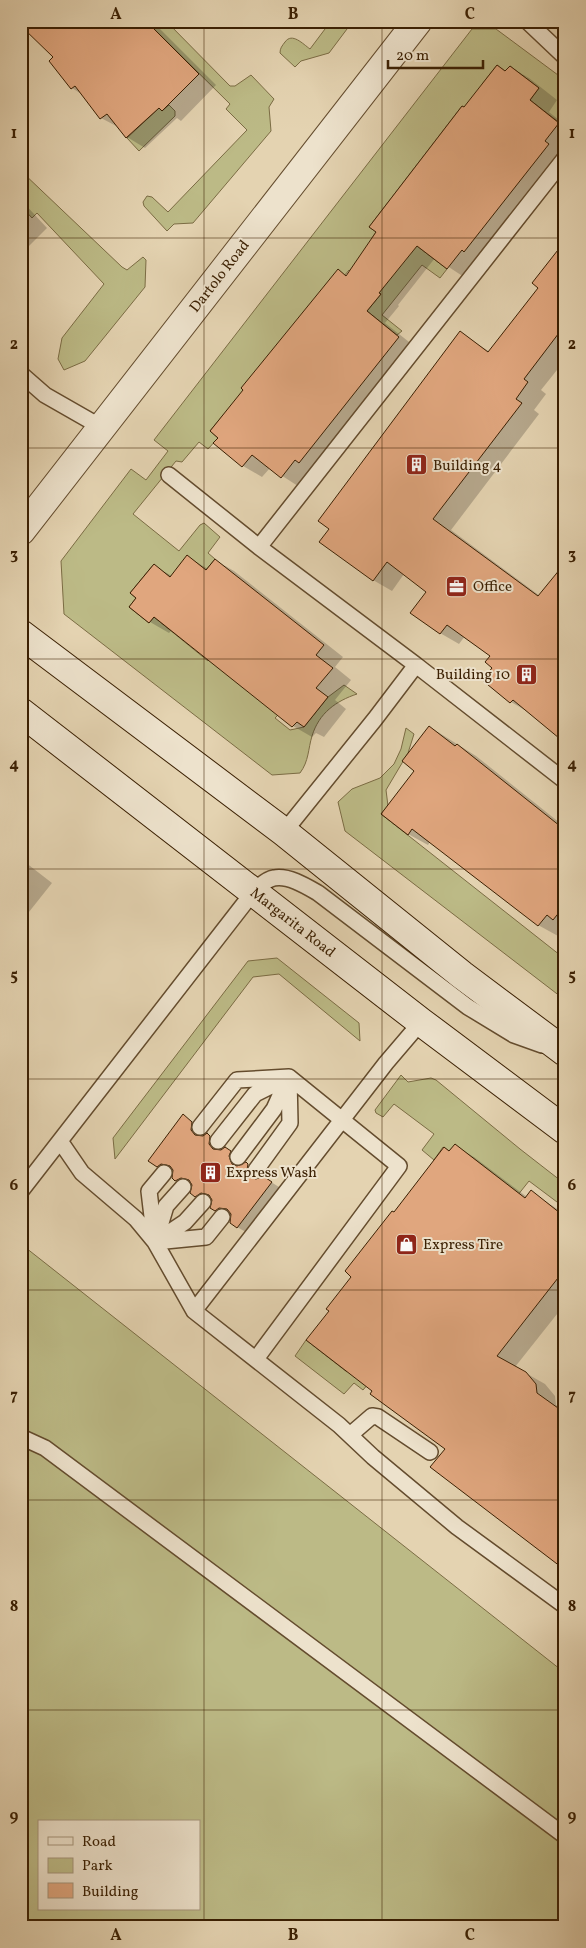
<svg xmlns="http://www.w3.org/2000/svg" width="586" height="1948" viewBox="0 0 586 1948" font-family="Vollkorn,serif">
	<rect width="100%" height="100%" fill="#e4d3b1"/>
	<filter id="stains"><feTurbulence type="fractalNoise" baseFrequency=".004" numOctaves="4"/><feColorMatrix values="0 0 0 0 .2 0 0 0 0 .09 0 0 0 0 .02 0 0 0 .5 -.17"/></filter>
	<radialGradient id="worn" r=".72"><stop offset=".6" stop-color="#630" stop-opacity="0"/><stop offset="1" stop-color="#630" stop-opacity=".3"/></radialGradient>
	<path fill="#bcba86" stroke="#7b6c44" fill-rule="evenodd" d="M146 21H166L230 86H235L251 75 274 99 269 107 271 131 193 223 174 224 167 231 144 206 143 202 147 196 152 197 168 212 247 130 226 109 230 104Z
		M331 21H353L329 53 301 61 295 67 280 53C280 48 282 46 285 42 292 32 303 44 310 49Z
		M472 29H496L562 78 565 83V127L530 100 539 88 510 66 505 71 497 65 483 83 468 110 462 106 369 227 376 232 372 238 417 246 447 269 440 278 422 265 382 315 402 331 397 335 367 311 381 294 349 270 228 416 224 414 210 431 218 438 208 449 199 442 182 462 176 461 133 514 179 551 200 525 204 523 220 537 208 553 215 559 206 570 170 577 153 565 130 593 136 598 129 607 149 623 154 617 208 661 217 650 278 715 275 718 290 730 304 727 328 697 344 685 357 694C336 701 319 713 312 736 308 749 309 761 300 773L272 775 64 614 61 561 131 469 146 480 168 451 154 440Z
		M169 105 175 111V116L139 151 127 138 159 108 162 111Z
		M21 171 122 267 127 270 143 257 146 260 145 287 85 361 64 370 58 359 62 338 104 284 37 213 32 218 21 206Z
		M406 728 414 734 408 753 386 790 388 806 381 814 565 959V1000L345 831 338 802 352 789 380 778 394 764 401 749Z
		M277 958 359 1023 360 1041 279 974 253 977 115 1159 113 1138 248 961Z
		M401 1075 408 1082 431 1078 436 1080 520 1149 565 1184V1208L529 1181 420 1318 422 1320 363 1390 354 1383 344 1394 295 1356 306 1340 347 1372 449 1151 443 1147 434 1160 422 1150 434 1134 394 1104 383 1117 376 1113 375 1110Z
		M21 1244 565 1673V1927H21ZM39 1822H199V1909H39Z"/>
	<path fill="#0003" d="M21 21H152L216 85 181 121 177 118 145 148 127 137 120 128 101 118 83 95 72 88 50 61 55 57Z
		M510 67 529 78 557 100 549 112 565 125V152L467 279 435 258 398 305 399 306 385 323 418 349 301 488 270 468 262 477 243 466 215 443 338 271 347 276 465 109Z
		M21 200 47 228 21 254Z
		M565 243V360L541 390 546 394 534 410 539 414 451 530 540 596 530 713 511 702 484 680 494 667 492 656 465 636 459 644 440 633 428 591 404 574 392 591 373 580 460 333 490 352 540 288Z
		M188 557 208 569 215 560 234 571 343 657 335 667 351 680 335 700 346 709 324 737 316 733 312 737 293 726 172 630 169 633 150 622 138 597 154 566 172 576Z
		M430 727 476 756 565 827V927L558 936 538 925 430 842 428 845 408 834 415 770Z
		M21 859 52 883 21 922Z
		M183 1116 199 1125 208 1132V1135L226 1146V1149L246 1161 245 1164 262 1173 264 1175 263 1177 287 1192 253 1236 237 1227 231 1219 215 1210 212 1205 196 1196 192 1190 157 1166Z
		M455 1146 474 1157 527 1197 531 1192 565 1214V1304L515 1367 545 1384 555 1396 556 1405 565 1411V1568L446 1448 374 1391 331 1311 394 1214Z"/>
	<path fill="#e0a67e" stroke="#3a1f02" d="M21 21H146L199 74 162 111 159 108 126 138 107 114 100 119 75 86 71 89 49 61 53 57 21 26Z
		M497 65 505 71 510 66 539 88 530 100 559 123 545 141 549 144 464 252 462 250 447 269 417 246 379 293 381 294 367 311 399 337 299 463 295 460 281 478 252 455 242 467 213 443 218 438 210 431 243 390 241 388 259 366 338 269 346 276 376 232 369 227 462 106 464 107Z
		M565 241V325L524 379 528 382 516 399 522 403 433 519 538 596 565 563V743L513 700 510 703 482 680 492 668 485 662 490 656 447 625 440 634 410 613 426 592 387 562 373 581 319 542 329 529 318 521 460 331 488 352 538 288 532 283Z
		M187 555 206 570 215 559 324 645 316 655 333 668 316 688 328 697 304 727 297 722 292 727 154 617 149 623 129 607 136 598 130 593 154 564 170 577Z
		M429 726 455 746 457 744 565 830V905L553 920 547 915 538 926 412 829 408 835 381 814 414 771 402 761Z
		M183 1114 192 1122 191 1130 195 1135 203 1136 207 1133 210 1136 209 1144 213 1149 221 1150 225 1147 231 1151 229 1156 232 1164 237 1166 246 1162 248 1164 247 1170 250 1177 256 1179 263 1176 272 1182 237 1228 230 1223 231 1214 227 1209 219 1208 215 1211 210 1208 212 1200 209 1195 201 1193 195 1197 190 1193 192 1185 189 1180 181 1178 175 1181 172 1178 173 1170 170 1166 161 1164 157 1167 148 1161Z
		M455 1144 525 1198 531 1190 565 1217V1269L497 1356 526 1372 536 1384 537 1393 565 1413V1570L430 1467 445 1449 370 1394 372 1391 306 1340 329 1311 326 1309 351 1277 345 1271 392 1211 394 1212 444 1147 449 1151Z"/>
	<g fill="none" stroke-linecap="round" stroke-linejoin="round">
		<defs>
			<path id="service" d="M527 21 565 57
				M21 374 45 395 101 427
				M169 475 259 547
				M416 665 565 781
				M284 832 375 719 416 665 259 547 565 158
				M200 1127 237 1080 289 1077 399 1166 256 1359
				M60 1141 82 1173 136 1219 155 1242 194 1311 339 1425 373 1457 457 1527 565 1606
				M218 1141 255 1094 283 1080
				M238 1157 274 1109 287 1080
				M256 1170 290 1123 289 1077
				M21 1191 254 891C259 887 266 879 274 878 288 875 306 886 318 893L468 1007 514 1035 542 1045
				M157 1236 166 1206 183 1187
				M158 1240 185 1222 203 1202
				M155 1242 206 1237 222 1217
				M155 1242 149 1191 164 1173
				M194 1311 386 1063 421 1022
				M350 1435 372 1416 378 1417 430 1452
				M21 1437 45 1448 565 1836"/>
			<path id="minor" d="M21 531 418 21"/>
			<path id="secondary" d="M21 634 284 832 462 975 565 1052
				M21 712 421 1022 565 1130"/>
		</defs>
		<use href="#service" stroke="#644c2e" stroke-width="18"/>
		<use href="#minor" stroke="#644c2e" stroke-width="30"/>
		<use href="#secondary" stroke="#3a1f02" stroke-width="30"/>
		<use href="#service" stroke="#ede2cc" stroke-width="15"/>
		<use href="#minor" stroke="#ede2cc" stroke-width="28"/>
		<use href="#secondary" stroke="#ede2cc" stroke-width="28"/>
	</g>
	<path fill="none" stroke="#3a1f02" stroke-width="1" stroke-opacity="0.55" d="M204 21V1927M382 21V1927M21 238H565M21 448H565M21 659H565M21 869H565M21 1079H565M21 1290H565M21 1500H565M21 1710H565"/>
	<defs>
		<symbol id="building-square" viewBox="-11 -11 22 22"><rect x="-9" y="-9" width="18" height="18" rx="4" fill="#8f2418" stroke="#ede2cc"/><path d="M-4-6H4V6H1V3H-1V6H-4ZM-2.5-4.3h1.7v1.8h-1.7ZM.8-4.3h1.7v1.8H.8ZM-2.5-1h1.7V.8h-1.7ZM.8-1h1.7V.8H.8Z" fill="#fff"/></symbol>
		<symbol id="office-square" viewBox="-11 -11 22 22"><rect x="-9" y="-9" width="18" height="18" rx="4" fill="#8f2418" stroke="#ede2cc"/><path d="M-6-3h4V-5.5h4V-3h4V5H-6ZM-1-4.5V-3h2v-1.5ZM-6 0V1H6V0Z" fill="#fff"/></symbol>
		<symbol id="shop-square" viewBox="-11 -11 22 22"><rect x="-9" y="-9" width="18" height="18" rx="4" fill="#8f2418" stroke="#ede2cc"/><path d="M-5-2.5h2.3a2.7 3.5 0 0 1 5.4 0H5L5.5 6h-11ZM-1.5-2.5h3a1.5 2.3 0 0 0-3 0Z" fill="#fff"/></symbol>
	</defs>
	<g fill-rule="evenodd">
		<use href="#building-square" x="404" y="452" width="25" height="25"/>
		<use href="#office-square" x="444" y="574" width="25" height="25"/>
		<use href="#building-square" x="514" y="662" width="25" height="25"/>
		<use href="#building-square" x="198" y="1160" width="25" height="25"/>
		<use href="#shop-square" x="394" y="1232" width="25" height="25"/>
	</g>
	<g text-anchor="middle" stroke-width="4" stroke-linejoin="round" paint-order="stroke">
		<g font-size="15" fill="#3a1f02" stroke="#ede2cc">
			<text transform="translate(219 276) rotate(-52)" y="5">Dartolo Road</text>
			<text transform="translate(293 922) rotate(38)" y="5">Margarita Road</text>
		</g>
		<g font-size="15" fill="#3a1f02" stroke="#ede2cc" text-anchor="start">
			<text x="433" y="470">Building 4</text>
			<text x="473" y="591">Office</text>
			<text x="510" y="679" text-anchor="end">Building 10</text>
			<text x="226" y="1177">Express Wash</text>
			<text x="423" y="1249">Express Tire</text>
		</g>
	</g>
	<rect width="586" height="1948" fill="none" stroke="#e4d3b1" stroke-width="55"/>
	<rect x="38" y="1820" width="162" height="90" fill="#ede2cc" stroke="#a5947b"/>
	<rect x="48" y="1837" width="25" height="8" fill="#ede2cc" stroke="#a5947b"/>
	<text x="82" y="1846" font-size="15" fill="#3a1f02">Road</text>
	<rect x="48" y="1858" width="25" height="15" fill="#bcba86" stroke="#a5947b"/>
	<text x="82" y="1870" font-size="15" fill="#3a1f02">Park</text>
	<rect x="48" y="1883" width="25" height="15" fill="#e0a67e" stroke="#a5947b"/>
	<text x="82" y="1896" font-size="15" fill="#3a1f02">Building</text>
	<path d="M388 60v8h95v-8" fill="none" stroke="#3a1f02" stroke-width="2.5"/>
	<text x="396" y="60" font-size="15" fill="#3a1f02" stroke="#ede2cc" stroke-width="4" paint-order="stroke">20 m</text>
	<rect x="28" y="28" width="530" height="1892" fill="none" stroke="#3a1f02" stroke-width="2"/>
	<g font-size="16" text-anchor="middle" font-weight="bold" fill="#3a1f02">
		<text x="116" y="19">A</text>
		<text x="293" y="19">B</text>
		<text x="470" y="19">C</text>
		<text x="14" y="138">1</text>
		<text x="572" y="138">1</text>
		<text x="14" y="349">2</text>
		<text x="572" y="349">2</text>
		<text x="14" y="559">3</text>
		<text x="572" y="559">3</text>
		<text x="14" y="769">4</text>
		<text x="572" y="769">4</text>
		<text x="14" y="980">5</text>
		<text x="572" y="980">5</text>
		<text x="14" y="1190">6</text>
		<text x="572" y="1190">6</text>
		<text x="14" y="1400">7</text>
		<text x="572" y="1400">7</text>
		<text x="14" y="1611">8</text>
		<text x="572" y="1611">8</text>
		<text x="14" y="1821">9</text>
		<text x="572" y="1821">9</text>
		<text x="116" y="1940">A</text>
		<text x="293" y="1940">B</text>
		<text x="470" y="1940">C</text>
	</g>
	<rect width="100%" height="100%" filter="url(#stains)"/>
	<rect width="100%" height="100%" fill="url(#worn)"/>
</svg>
